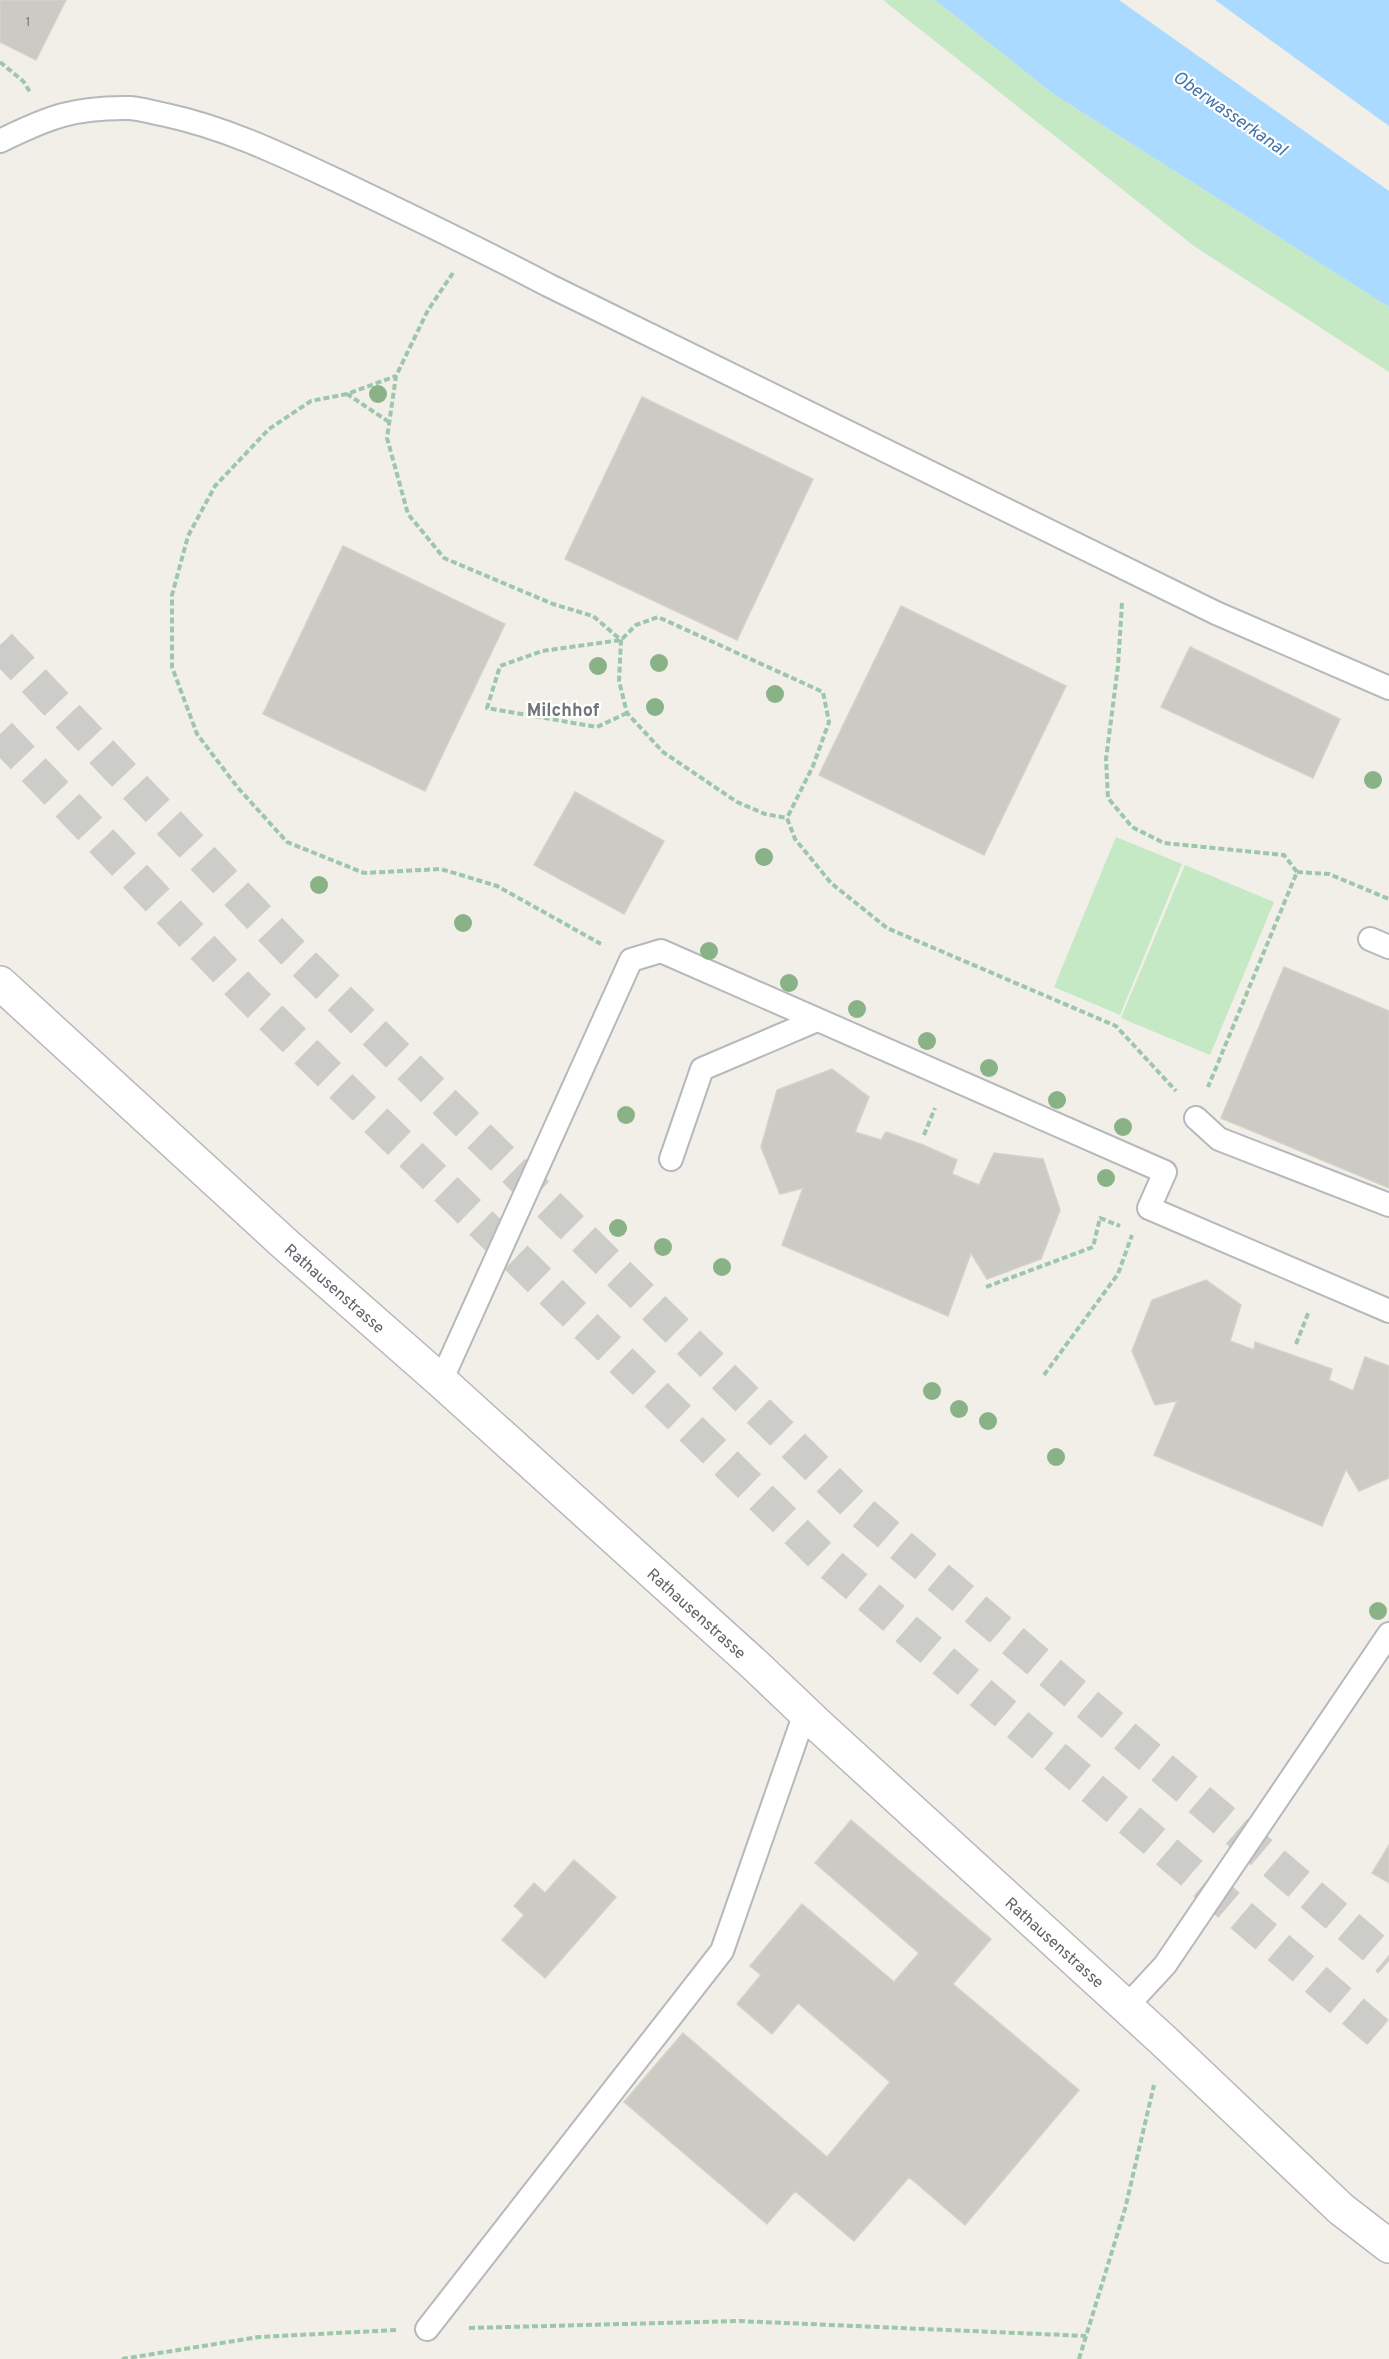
<svg xmlns="http://www.w3.org/2000/svg" width="1389" height="2359" viewBox="0 0 1389 2359" font-family="Overpass,sans-serif">
	<rect width="100%" height="100%" fill="#f1efe8"/>
	<path fill="#c5e8c5" d="M883 0H935L1055 95 1389 307V372L1194 246Z
		M1116 837 1182 864 1120 1015 1054 987Z
		M1185 865 1274 902 1210 1055 1121 1018Z"/>
	<path fill="#aadaff" d="M935 0H1119L1389 191V307L1055 95Z
		M1215 0H1389V126Z"/>
	<path fill="#cccac5" stroke="#d6d1c6" stroke-width="1.5" d="M0 0H66L36 60 0 42Z
		M642 397 813 479 737 640 565 559Z
		M343 546 505 624 425 791 263 714Z
		M901 606 1066 686 984 855 819 775Z
		M1190 647 1340 719 1313 778 1161 707Z
		M575 792 664 841 624 914 534 865Z
		M1284 967 1389 1011V1188L1221 1118Z
		M832 1069 869 1097 855 1132 881 1140 886 1132 923 1145 957 1160 952 1174 979 1185 994 1153 1043 1159 1060 1210 1041 1259 987 1279 971 1253 948 1316 782 1245 803 1188 780 1194 761 1147 777 1090Z
		M1206 1280 1241 1305 1230 1341 1254 1350 1255 1342 1332 1369 1329 1380 1353 1391 1365 1357 1389 1366V1478L1359 1491 1346 1469 1322 1526 1154 1455 1177 1401 1155 1405 1132 1351 1152 1300Z
		M851 1820 991 1939 953 1984 1079 2090 965 2225 909 2177 854 2241 795 2191 767 2224 624 2102 683 2033 827 2157 890 2082 798 2003 772 2034 737 2004 761 1975 750 1966 802 1904 894 1982 919 1953 815 1863Z
		M1389 1845V1883L1372 1873Z
		M574 1860 616 1897 545 1978 502 1940 524 1915 514 1906 534 1883 545 1893Z"/>
	<g fill="none" stroke-linecap="round" stroke-linejoin="round">
		<path stroke="#ccccc8" stroke-width="33" stroke-dasharray="33 16" stroke-linecap="butt" d="M0 645 288 948 857 1508 1389 1961
			M0 734 247 994 822 1557 1389 2042"/>
		<defs>
			<path id="service" d="M0 141C49 117 74 107 130 108 142 109 155 113 166 115 226 128 280 154 336 180 407 214 478 248 548 285L1216 613 1389 688
				M1370 939 1389 947
				M1196 1118 1219 1139 1389 1205
				M671 1159 702 1069 817 1020
				M441 1381 631 960 661 951 1165 1172 1149 1208 1389 1311
				M1126 2007 1165 1965 1389 1634
				M427 2329 722 1951 805 1713"/>
			<path id="minor" d="M0 983 285 1244 441 1381 755 1665 818 1725 1165 2042 1341 2209 1389 2246"/>
		</defs>
		<use href="#service" stroke="#b5b8bc" stroke-width="26"/>
		<use href="#minor" stroke="#b5b8bc" stroke-width="36"/>
		<path stroke="#9cc7a9" stroke-width="4" stroke-dasharray="6 3" stroke-linecap="butt" d="M0 62 23 81 30 92
			M453 273 428 310 396 376 387 438 408 514 444 558 553 604 593 616 621 640 619 681 627 713 663 752 737 802 765 814 787 818
			M347 394 311 401 269 429 215 486 188 536 172 595V667L197 734 238 788 287 842 364 873 441 869 497 886 601 944
			M389 422 347 394 396 376
			M1122 603 1118 666 1106 759 1108 798 1132 827 1164 843 1284 855 1297 872 1208 1087
			M627 713 597 727 487 708 500 666 542 651 621 640 636 625 658 617 823 692 829 722 813 766 787 818 795 839 831 883 887 928 1116 1026 1176 1091
			M1297 872 1329 874 1389 899
			M924 1135 935 1108
			M986 1287 1093 1247 1100 1218 1120 1226
			M1296 1344 1309 1311
			M1044 1375 1118 1274 1132 1235
			M469 2328 739 2321 1086 2336
			M122 2359 259 2337 396 2330
			M1079 2359 1125 2209 1154 2085"/>
		<use href="#service" stroke="#fff" stroke-width="22"/>
		<use href="#minor" stroke="#fff" stroke-width="33"/>
	</g>
	<g fill="#89b387">
		<circle cx="378" cy="394" r="9"/>
		<circle cx="659" cy="663" r="9"/>
		<circle cx="598" cy="666" r="9"/>
		<circle cx="775" cy="694" r="9"/>
		<circle cx="655" cy="707" r="9"/>
		<circle cx="1373" cy="780" r="9"/>
		<circle cx="764" cy="857" r="9"/>
		<circle cx="319" cy="885" r="9"/>
		<circle cx="463" cy="923" r="9"/>
		<circle cx="709" cy="951" r="9"/>
		<circle cx="789" cy="983" r="9"/>
		<circle cx="857" cy="1009" r="9"/>
		<circle cx="927" cy="1041" r="9"/>
		<circle cx="989" cy="1068" r="9"/>
		<circle cx="1057" cy="1100" r="9"/>
		<circle cx="626" cy="1115" r="9"/>
		<circle cx="1123" cy="1127" r="9"/>
		<circle cx="1106" cy="1178" r="9"/>
		<circle cx="618" cy="1228" r="9"/>
		<circle cx="663" cy="1247" r="9"/>
		<circle cx="722" cy="1267" r="9"/>
		<circle cx="932" cy="1391" r="9"/>
		<circle cx="959" cy="1409" r="9"/>
		<circle cx="988" cy="1421" r="9"/>
		<circle cx="1056" cy="1457" r="9"/>
		<circle cx="1378" cy="1611" r="9"/>
	</g>
	<g text-anchor="middle" stroke-width="4.5" stroke-linejoin="round" paint-order="stroke">
		<g font-size="14" fill="#7a7d7f">
			<text x="28" y="26">1</text>
		</g>
		<g font-size="16" fill="#5f6368" stroke="#fff">
			<text transform="translate(335 1288) rotate(41)" y="6">Rathausenstrasse</text>
			<text transform="translate(697 1613) rotate(42)" y="6">Rathausenstrasse</text>
			<text transform="translate(1055 1942) rotate(42)" y="6">Rathausenstrasse</text>
		</g>
		<g font-size="18" font-style="italic" fill="#4174aa" stroke="#fff">
			<text transform="translate(1230 113) rotate(35)" y="6">Oberwasserkanal</text>
		</g>
		<g font-size="18" font-weight="bold" fill="#70757a" stroke="#fff">
			<text x="563" y="716">Milchhof</text>
		</g>
	</g>
</svg>
